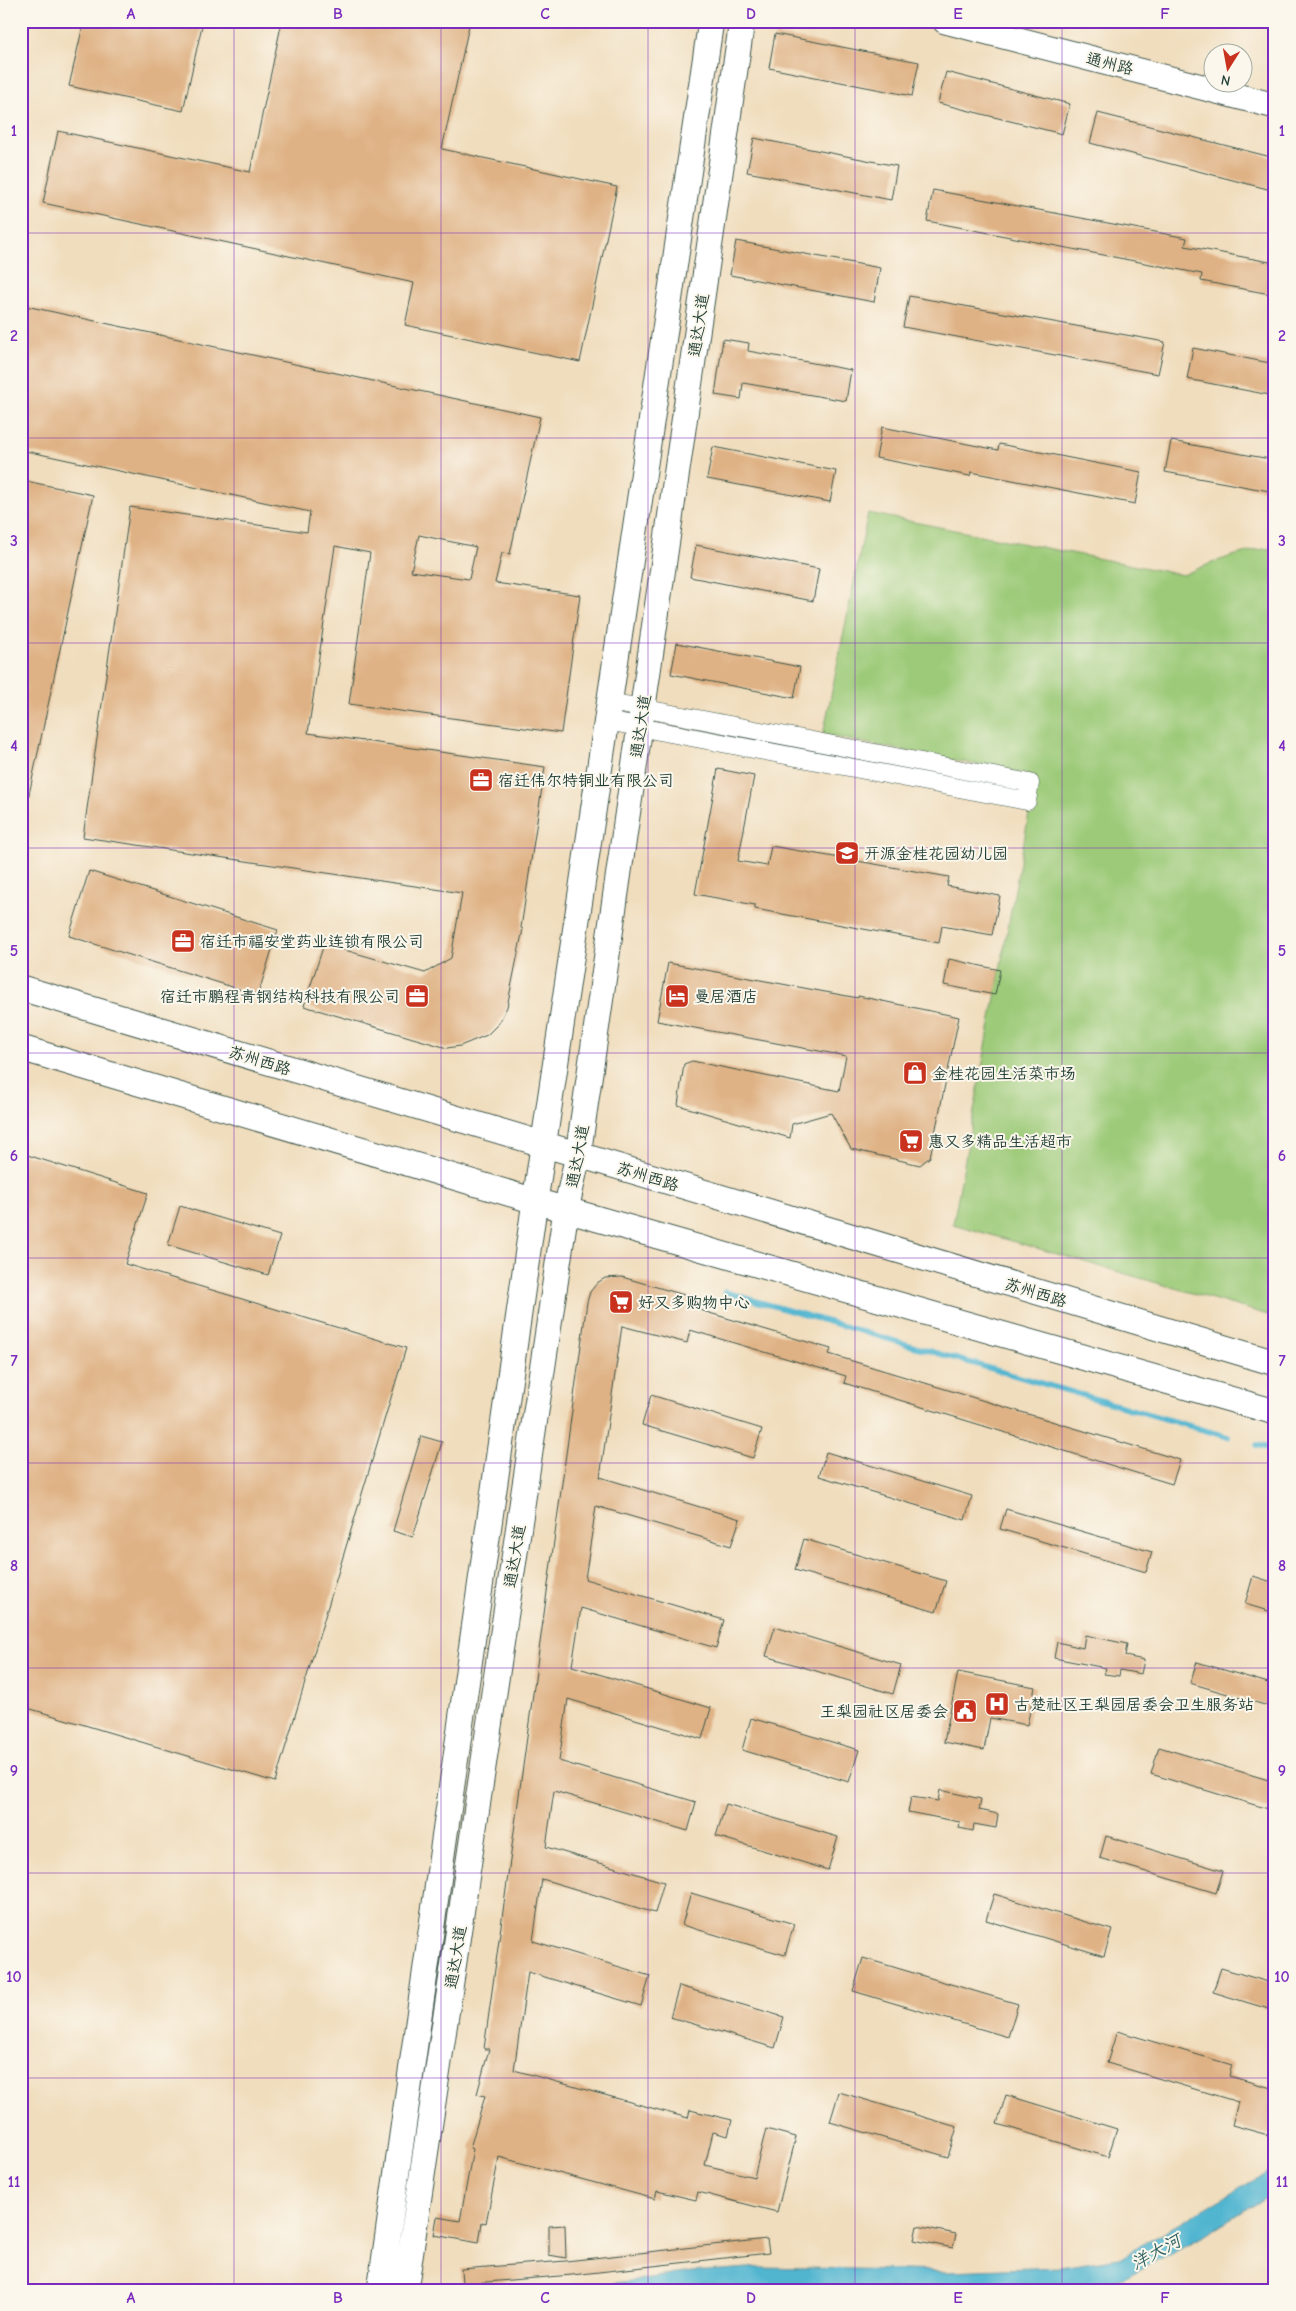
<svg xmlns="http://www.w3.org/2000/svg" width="1296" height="2311" viewBox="0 0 1296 2311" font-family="'Comic Neue','LXGW WenKai TC',sans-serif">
	<rect width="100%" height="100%" fill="#fbf7ec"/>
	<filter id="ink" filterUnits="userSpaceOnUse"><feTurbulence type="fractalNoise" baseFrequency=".02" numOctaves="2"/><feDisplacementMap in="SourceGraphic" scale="10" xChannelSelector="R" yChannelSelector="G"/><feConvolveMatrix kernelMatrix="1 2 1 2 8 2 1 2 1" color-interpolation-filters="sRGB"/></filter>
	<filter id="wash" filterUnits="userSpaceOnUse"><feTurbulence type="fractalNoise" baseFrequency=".0096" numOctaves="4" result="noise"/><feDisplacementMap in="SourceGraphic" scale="20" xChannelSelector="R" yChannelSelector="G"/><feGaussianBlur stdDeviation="1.12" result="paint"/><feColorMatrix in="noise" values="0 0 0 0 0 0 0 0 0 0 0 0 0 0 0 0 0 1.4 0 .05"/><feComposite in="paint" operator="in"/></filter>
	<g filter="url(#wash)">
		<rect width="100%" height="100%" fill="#f0ddbd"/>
		<path fill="#9cca78" stroke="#5e8456" d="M868 513 1183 575C1213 562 1242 550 1275 548V1317L953 1224 1036 776 823 735Z"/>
		<path fill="#51b5d0" stroke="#387982" d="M1275 2168V2191L1199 2238 1124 2278 1084 2289 566 2290 692 2272 762 2267 947 2271 1060 2267 1119 2258Z"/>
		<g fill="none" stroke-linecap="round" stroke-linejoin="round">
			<path stroke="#51b5d0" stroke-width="5.5" d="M725 1292 1228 1437
				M1257 1445 1275 1450"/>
		</g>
		<g id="blocks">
			<path fill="#dfb285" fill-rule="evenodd" d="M84 21H203L183 111 69 86Z
				M282 21H470L442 149 617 187 580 362 405 325 414 283 43 203 58 131 250 172Z
				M775 34 919 62 912 96 769 68Z
				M946 72 1070 104 1062 134 938 103Z
				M1098 113 1275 158V191L1090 143Z
				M754 138 897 166 891 200 747 172Z
				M933 190 1187 238 1185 246 1275 263V295L1201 281 1202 274 927 221Z
				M736 241 880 268 874 302 730 275Z
				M909 296 1165 342 1158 374 903 327Z
				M21 305 540 417 510 554 502 553 495 583 580 595 561 733 349 704 370 553 335 546 308 733 545 767 521 928 523 929 507 1007 499 1023 487 1035 460 1046 447 1048 304 1006 324 944 425 973 451 958 462 893 83 837 130 507 307 532 310 512 21 450ZM419 535 476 547 469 579 411 571Z
				M723 339 749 343 748 351 851 370 846 401 743 383 741 399 715 395Z
				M1193 348 1275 364V396L1187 379Z
				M882 427 998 450 999 444 1141 472 1135 504 971 472 970 476 876 458Z
				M1171 441 1275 460V492L1165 472Z
				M713 447 836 471 830 502 707 479Z
				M21 480 93 495 28 799 21 798Z
				M696 545 819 569 813 601 690 577Z
				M677 643 800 667 794 698 671 674Z
				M718 769 754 776 738 861 767 866 771 846 949 877 947 886 1000 896 992 935 942 926 939 943 755 909V905L695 894Z
				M89 871 278 930 258 995 69 936Z
				M949 959 1000 970 995 995 944 985Z
				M668 963 858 998V996L959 1017 930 1157 920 1165 851 1149 831 1113 792 1124 790 1138 678 1105 684 1064 692 1061 839 1091 846 1056 657 1021Z
				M21 1153 148 1193 125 1264 406 1348 275 1782 21 1706Z
				M180 1206 280 1236 268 1275 168 1245Z
				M622 1277 698 1299 696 1309 831 1349 829 1354 1180 1460 1172 1484 844 1383 846 1376 690 1330 687 1343 622 1326 600 1477 740 1519 731 1546 596 1506 585 1579 724 1620 716 1648 581 1608 572 1666 711 1708 702 1739 568 1699 559 1761 696 1802 688 1831 554 1791 546 1847 664 1882 655 1913 542 1879 533 1941 650 1976 641 2006 528 1972 514 2070 688 2118 690 2110 732 2120 728 2136 713 2132 705 2165 754 2177 766 2129 796 2137 777 2212 698 2192 696 2200 657 2191 655 2199 499 2157 486 2223 482 2222 479 2243 434 2235 437 2217 460 2221 473 2149 470 2148 485 2096 477 2094 489 2049H484L587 1302 590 1292 597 1283 605 1278Z
				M651 1395 762 1429 753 1458 642 1425Z
				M421 1436 442 1442 413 1537 393 1531Z
				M826 1452 972 1496 965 1520 819 1476Z
				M1006 1509 1152 1552 1146 1572 1000 1529Z
				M804 1539 946 1581 936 1612 795 1570Z
				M1253 1576 1275 1583V1613L1245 1604Z
				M775 1627 901 1665 893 1694 766 1656Z
				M1085 1635 1127 1644 1125 1656 1144 1660 1141 1674 1120 1670 1119 1676 1104 1674 1106 1668 1054 1658 1057 1642 1083 1648Z
				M1197 1662 1275 1685V1708L1190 1683Z
				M958 1672 1035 1687 1027 1725 990 1718 984 1750 944 1742Z
				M751 1718 859 1750 849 1782 742 1750Z
				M1159 1747 1275 1782V1811L1151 1774Z
				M940 1790 981 1799 979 1810 998 1814 996 1828 974 1824 973 1831 959 1828 960 1822 908 1812 911 1797 938 1801Z
				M726 1804 838 1837 828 1870 716 1836Z
				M1106 1836 1223 1871 1216 1893 1100 1858Z
				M691 1893 794 1924 785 1955 682 1925Z
				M994 1894 1112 1930 1104 1956 986 1920Z
				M863 1958 1018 2004 1008 2037 853 1991Z
				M1221 1968 1275 1984V2011L1213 1992Z
				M679 1986 784 2017 775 2048 670 2017Z
				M1117 2031 1232 2065 1229 2076 1275 2089V2137L1232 2125 1238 2102 1107 2063Z
				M839 2092 957 2127 948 2157 830 2122Z
				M1006 2095 1117 2129 1108 2157 997 2124Z
				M565 2225 566 2258 549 2255V2226Z
				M917 2226 956 2234 953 2248 914 2240Z
				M767 2239 769 2253 572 2275 462 2284 461 2269 566 2261Z"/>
		</g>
	</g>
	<g filter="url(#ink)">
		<use href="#blocks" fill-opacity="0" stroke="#3e5549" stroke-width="1"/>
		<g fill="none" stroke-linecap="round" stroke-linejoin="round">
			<defs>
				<path id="street" d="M607 721 1027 801 1030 783 610 702"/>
				<path id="secondary" d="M945 21 1275 106
					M21 988 1275 1363
					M21 1048 535 1201 1275 1412
					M380 2290 535 1201 711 21
					M405 2290 566 1210 578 1155 742 21"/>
			</defs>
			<use href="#street" stroke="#3e5549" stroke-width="19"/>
			<use href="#secondary" stroke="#3e5549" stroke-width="27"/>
			<use href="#street" stroke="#fff" stroke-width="18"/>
			<use href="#secondary" stroke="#fff" stroke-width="25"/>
		</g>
	</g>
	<path fill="none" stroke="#7b2cbf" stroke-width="1" stroke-opacity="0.55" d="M234 21V2290M441 21V2290M648 21V2290M855 21V2290M1062 21V2290M21 233H1275M21 438H1275M21 643H1275M21 848H1275M21 1053H1275M21 1258H1275M21 1463H1275M21 1668H1275M21 1873H1275M21 2078H1275"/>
	<defs>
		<symbol id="office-square" viewBox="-11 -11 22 22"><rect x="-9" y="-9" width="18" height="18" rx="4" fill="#c8321e" stroke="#fbf7ec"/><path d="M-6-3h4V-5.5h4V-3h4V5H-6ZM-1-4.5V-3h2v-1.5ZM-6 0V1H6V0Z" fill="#fff"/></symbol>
		<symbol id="school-square" viewBox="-11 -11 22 22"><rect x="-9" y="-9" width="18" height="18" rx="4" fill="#c8321e" stroke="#fbf7ec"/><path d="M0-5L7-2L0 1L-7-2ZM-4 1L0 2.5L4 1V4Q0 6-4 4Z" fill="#fff"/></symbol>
		<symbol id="hotel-square" viewBox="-11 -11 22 22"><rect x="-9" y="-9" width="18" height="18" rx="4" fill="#c8321e" stroke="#fbf7ec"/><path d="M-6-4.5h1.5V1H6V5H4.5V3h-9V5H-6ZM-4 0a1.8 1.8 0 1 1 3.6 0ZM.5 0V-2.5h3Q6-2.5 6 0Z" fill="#fff"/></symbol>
		<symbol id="shop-square" viewBox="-11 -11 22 22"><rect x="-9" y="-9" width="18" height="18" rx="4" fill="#c8321e" stroke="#fbf7ec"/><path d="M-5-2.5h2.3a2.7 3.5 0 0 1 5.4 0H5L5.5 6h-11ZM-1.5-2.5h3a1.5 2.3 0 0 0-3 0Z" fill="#fff"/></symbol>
		<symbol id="supermarket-square" viewBox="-11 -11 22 22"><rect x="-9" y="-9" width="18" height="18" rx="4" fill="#c8321e" stroke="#fbf7ec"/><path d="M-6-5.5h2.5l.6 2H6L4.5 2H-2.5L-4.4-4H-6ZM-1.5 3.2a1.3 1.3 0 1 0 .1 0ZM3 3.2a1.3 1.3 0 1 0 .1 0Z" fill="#fff"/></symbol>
		<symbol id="hospital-square" viewBox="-11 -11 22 22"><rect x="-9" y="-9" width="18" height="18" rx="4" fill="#c8321e" stroke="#fbf7ec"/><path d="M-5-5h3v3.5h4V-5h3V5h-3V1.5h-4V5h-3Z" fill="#fff"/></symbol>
		<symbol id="civic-square" viewBox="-11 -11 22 22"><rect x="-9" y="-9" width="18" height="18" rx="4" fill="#c8321e" stroke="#fbf7ec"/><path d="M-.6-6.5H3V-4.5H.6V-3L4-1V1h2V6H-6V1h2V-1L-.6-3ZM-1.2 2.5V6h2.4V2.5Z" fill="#fff"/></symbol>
	</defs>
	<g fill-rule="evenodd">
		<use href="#office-square" x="467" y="766" width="28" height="28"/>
		<use href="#school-square" x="833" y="839" width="28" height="28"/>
		<use href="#office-square" x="169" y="927" width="28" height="28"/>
		<use href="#office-square" x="403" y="982" width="28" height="28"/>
		<use href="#hotel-square" x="663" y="982" width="28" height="28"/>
		<use href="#shop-square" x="901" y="1059" width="28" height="28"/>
		<use href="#supermarket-square" x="897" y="1127" width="28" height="28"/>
		<use href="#supermarket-square" x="607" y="1288" width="28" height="28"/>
		<use href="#hospital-square" x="983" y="1690" width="28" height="28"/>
		<use href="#civic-square" x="951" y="1697" width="28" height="28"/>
	</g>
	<g text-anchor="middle" stroke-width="4" stroke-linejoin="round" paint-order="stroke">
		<g font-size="16" fill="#1f3d34" stroke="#fbf7ec">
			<text transform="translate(1110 63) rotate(14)" y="6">通州路</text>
			<text transform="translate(698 325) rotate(-82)" y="6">通达大道</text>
			<text transform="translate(640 726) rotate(-82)" y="6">通达大道</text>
			<text transform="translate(260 1060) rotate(17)" y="6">苏州西路</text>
			<text transform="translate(577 1156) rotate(-80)" y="6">通达大道</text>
			<text transform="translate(648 1176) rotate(17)" y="6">苏州西路</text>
			<text transform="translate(1036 1292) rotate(17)" y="6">苏州西路</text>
			<text transform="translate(514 1556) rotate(-81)" y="6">通达大道</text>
			<text transform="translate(455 1957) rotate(-81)" y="6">通达大道</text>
		</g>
		<g font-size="16" fill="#1f3d34" stroke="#fbf7ec" text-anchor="start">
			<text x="498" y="786">宿迁伟尔特铜业有限公司</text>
			<text x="864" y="859">开源金桂花园幼儿园</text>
			<text x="200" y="947">宿迁市福安堂药业连锁有限公司</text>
			<text x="400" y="1002" text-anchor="end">宿迁市鹏程青钢结构科技有限公司</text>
			<text x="694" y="1002">曼居酒店</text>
			<text x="932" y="1079">金桂花园生活菜市场</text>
			<text x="928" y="1147">惠又多精品生活超市</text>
			<text x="638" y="1308">好又多购物中心</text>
			<text x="1014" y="1710">古楚社区王梨园居委会卫生服务站</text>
			<text x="948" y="1717" text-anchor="end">王梨园社区居委会</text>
		</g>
		<g font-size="18" font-style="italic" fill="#2e6163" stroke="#fbf7ec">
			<text transform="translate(1156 2252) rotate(-29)" y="6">洋大河</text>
		</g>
	</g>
	<rect width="1296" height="2311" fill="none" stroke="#fbf7ec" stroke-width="55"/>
	<g transform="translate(1228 68) rotate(191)"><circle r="24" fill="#fbf7ec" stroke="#a3ada2"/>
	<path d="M0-4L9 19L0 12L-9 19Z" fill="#c8321e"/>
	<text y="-8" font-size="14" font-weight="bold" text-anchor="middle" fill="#1f3d34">N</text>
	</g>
	<rect x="28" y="28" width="1240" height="2256" fill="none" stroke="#7b2cbf" stroke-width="2"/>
	<g font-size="16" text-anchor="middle" font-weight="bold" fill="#7b2cbf">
		<text x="131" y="19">A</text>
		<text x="338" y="19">B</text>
		<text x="545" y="19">C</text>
		<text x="751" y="19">D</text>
		<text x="958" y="19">E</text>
		<text x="1165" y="19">F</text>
		<text x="14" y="136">1</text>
		<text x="1282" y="136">1</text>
		<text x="14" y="341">2</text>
		<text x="1282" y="341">2</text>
		<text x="14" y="546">3</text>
		<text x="1282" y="546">3</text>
		<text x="14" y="751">4</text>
		<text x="1282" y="751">4</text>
		<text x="14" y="956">5</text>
		<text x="1282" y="956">5</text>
		<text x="14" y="1161">6</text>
		<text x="1282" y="1161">6</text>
		<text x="14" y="1366">7</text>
		<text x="1282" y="1366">7</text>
		<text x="14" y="1571">8</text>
		<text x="1282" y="1571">8</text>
		<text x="14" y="1776">9</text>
		<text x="1282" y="1776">9</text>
		<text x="14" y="1982">10</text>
		<text x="1282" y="1982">10</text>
		<text x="14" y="2187">11</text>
		<text x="1282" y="2187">11</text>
		<text x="131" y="2303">A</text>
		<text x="338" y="2303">B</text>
		<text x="545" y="2303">C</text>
		<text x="751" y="2303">D</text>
		<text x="958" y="2303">E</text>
		<text x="1165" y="2303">F</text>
	</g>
</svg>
